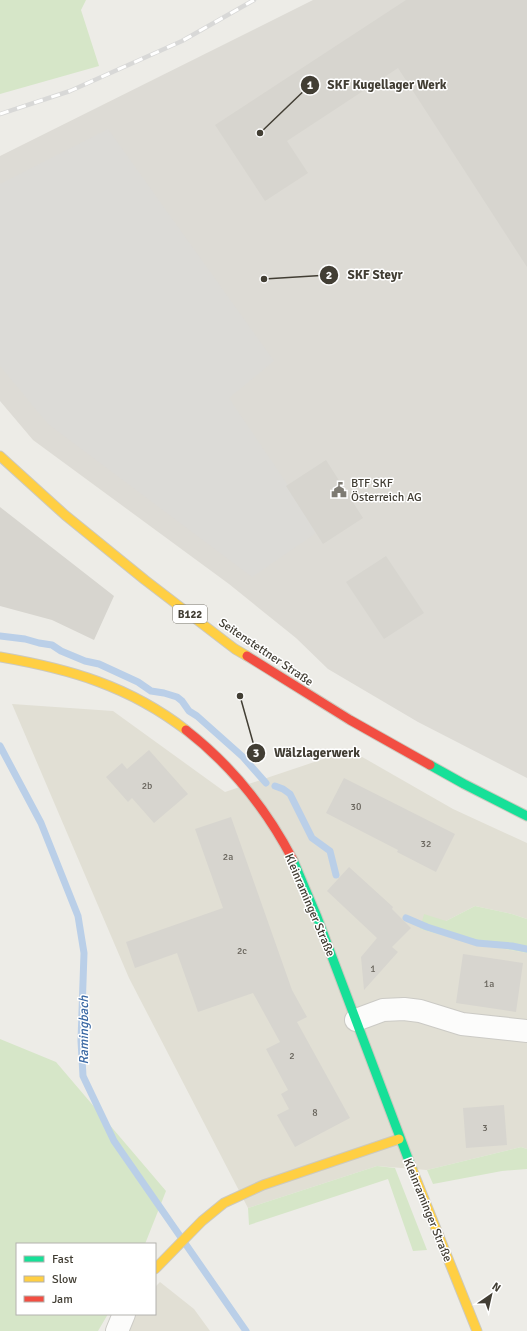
<svg xmlns="http://www.w3.org/2000/svg" width="527" height="1331" viewBox="0 0 527 1331" font-family="Signika,sans-serif">
	<rect width="100%" height="100%" fill="#edece7"/>
	<path fill="#e1dfd4" d="M12 704 113 711 225 792 350 750 453 809 527 843V919L512 914 475 906 446 921 421 929 463 941 527 953V1149L521 1147 427 1170 377 1166 248 1208 129 978Z
		M160 1282 194 1309 210 1331H123L132 1314H155V1287Z"/>
	<path fill="#dddbd5" d="M313 0H527V778L418 722 328 669 296 638 229 584 33 440 0 401V156Z"/>
	<path fill="#d6e6c8" d="M0 0H86L81 10 99 66 0 94Z
		M475 906 512 914 527 919V953L463 941 420 929 424 914 446 921Z
		M0 1039 56 1062 166 1191 145 1244H17V1314H108L98 1331H0Z
		M521 1147 527 1149V1169L502 1171 433 1184 427 1170Z
		M377 1166 395 1168 427 1250 413 1251 388 1179 249 1225 248 1208Z"/>
	<path fill="#dcdbd7" d="M108 129 274 361 229 398 319 531 252 577 48 424 0 366V184Z"/>
	<g fill="none" stroke-linecap="round" stroke-linejoin="round">
		<path stroke="#bacfe8" stroke-width="7" d="M0 636 25 639 39 643 52 645 61 651 85 661 99 664 138 682 151 691 164 693 177 697 182 701 189 711 197 716 243 757 266 783
			M0 746 41 823 78 916 84 953 81 1041 83 1076 114 1141 246 1331
			M275 786 283 789 290 794 312 838 330 851 336 875
			M406 918 427 927 477 943 512 946 527 949"/>
	</g>
	<path fill="#d7d5cf" d="M406 0H527V267L398 68 287 141 308 173 265 201 215 125Z
		M326 460 363 518 323 544 286 486Z
		M0 507 114 596 94 640 52 620 0 606Z
		M386 556 424 613 384 639 346 582Z
		M149 750 188 794 154 823 132 798 128 802 106 777 122 763 127 769Z
		M344 778 455 834 436 872 397 852 398 850 326 813Z
		M231 817 292 990 307 1017 297 1022 350 1118 295 1147 277 1115 289 1109 281 1094 288 1090 266 1049 280 1042 253 993 198 1012 177 953 135 968 126 942 223 908 195 829Z
		M349 867 393 907 392 909 411 928 392 947 398 952 364 990 361 957 377 938 327 891Z
		M463 954 523 963 516 1012 456 1003Z
		M504 1105 507 1145 466 1148 463 1108Z"/>
	<g fill="none" stroke-linecap="round" stroke-linejoin="round">
		<defs>
			<path id="street" d="M356 1020 383 1010 404 1009 420 1011 462 1024 527 1031
				M117 1331 124 1314"/>
			<path id="fast" d="M430 765 464 784 527 816
				M293 860 317 917 412 1169"/>
			<path id="slow" d="M0 456 65 515 145 580 235 649 247 656
				M0 657C70 669 129 686 186 730
				M412 1169 477 1331
				M155 1269 202 1221 224 1203 263 1185 399 1139"/>
			<path id="jam" d="M247 656 350 720 430 765
				M186 730C231 765 267 810 293 860"/>
		</defs>
		<use href="#street" stroke="#cbcac5" stroke-width="24"/>
		<use href="#fast" stroke="#ccc9be" stroke-width="11"/>
		<use href="#slow" stroke="#ccc9be" stroke-width="11"/>
		<use href="#jam" stroke="#ccc9be" stroke-width="11"/>
		<use href="#street" stroke="#fcfcfb" stroke-width="22"/>
		<use href="#fast" stroke="#16e098" stroke-width="9"/>
		<use href="#slow" stroke="#ffcf43" stroke-width="9"/>
		<use href="#jam" stroke="#f24e42" stroke-width="9"/>
		<defs>
			<path id="rail" d="M0 114 70 91 182 41 254 0"/>
		</defs>
		<use href="#rail" stroke="#d8d8d7" stroke-width="4.5"/>
		<use href="#rail" stroke="#fff" stroke-width="3" stroke-dasharray="9" stroke-linecap="butt"/>
	</g>
	<defs>
		<symbol id="civic-bare" viewBox="-9 -9 18 18"><path d="M-.6-6.5H3V-4.5H.6V-3L4-1V1h2V6H-6V1h2V-1L-.6-3ZM-1.2 2.5V6h2.4V2.5Z" fill="#7e7b73" stroke="#fff" stroke-width="2.5" paint-order="stroke"/></symbol>
	</defs>
	<g fill-rule="evenodd">
		<use href="#civic-bare" x="328" y="479" width="22" height="22"/>
	</g>
	<g text-anchor="middle" stroke-width="3" stroke-linejoin="round" paint-order="stroke">
		<g font-size="10" fill="#68645c">
			<text x="147" y="789">2b</text>
			<text x="356" y="810">30</text>
			<text x="426" y="847">32</text>
			<text x="228" y="860">2a</text>
			<text x="242" y="954">2c</text>
			<text x="373" y="972">1</text>
			<text x="489" y="987">1a</text>
			<text x="292" y="1059">2</text>
			<text x="315" y="1116">8</text>
			<text x="485" y="1131">3</text>
		</g>
		<rect fill="#fff" stroke="#7b7871" stroke-width="1" x="173" y="605" width="34" height="18" rx="3"/>
		<g font-size="11" font-weight="bold" fill="#423e34">
			<text x="190" y="618">B122</text>
		</g>
		<g font-size="12" fill="#423e34" stroke="#fff" text-anchor="start">
			<text x="351" y="487">BTF SKF<tspan x="351" dy="14">Österreich AG</tspan></text>
		</g>
		<g font-size="12" fill="#423e34" stroke="#fff">
			<text transform="translate(266 652) rotate(34)" y="4">Seitenstettner Straße</text>
			<text transform="translate(310 905) rotate(67)" y="4">Kleinraminger Straße</text>
			<text transform="translate(428 1210) rotate(68)" y="4">Kleinraminger Straße</text>
		</g>
		<g font-size="13" font-style="italic" fill="#3867a3" stroke="#fff">
			<text transform="translate(83 1030) rotate(-90)" y="5">Ramingbach</text>
		</g>
	</g>
	<path fill="none" stroke="#423e34" stroke-width="1.5" d="M260 133L310 85M264 279L329 275M240 696L256 753"/>
	<g fill="#423e34" stroke="#fff" stroke-width="1.5">
		<circle cx="260" cy="133" r="4"/>
		<circle cx="264" cy="279" r="4"/>
		<circle cx="240" cy="696" r="4"/>
		<circle cx="310" cy="85" r="10"/>
		<circle cx="329" cy="275" r="10"/>
		<circle cx="256" cy="753" r="10"/>
	</g>
	<g font-size="12" text-anchor="middle" font-weight="bold" fill="#fff">
		<text x="310" y="89">1</text>
		<text x="329" y="279">2</text>
		<text x="256" y="757">3</text>
	</g>
	<g font-size="13" text-anchor="middle" font-weight="bold" fill="#423e34" stroke="#fff" stroke-width="3" stroke-linejoin="round" paint-order="stroke">
		<text x="387" y="89">SKF Kugellager Werk</text>
		<text x="375" y="279">SKF Steyr</text>
		<text x="317" y="757">Wälzlagerwerk</text>
	</g>
	<rect x="16" y="1243" width="140" height="72" fill="#ffffff" stroke="#b3b2ae"/>
	<rect x="24" y="1256" width="20" height="6" fill="#16e098" stroke="#b3b2ae"/>
	<text x="52" y="1263" font-size="12" fill="#423e34">Fast</text>
	<rect x="24" y="1276" width="20" height="6" fill="#ffcf43" stroke="#b3b2ae"/>
	<text x="52" y="1283" font-size="12" fill="#423e34">Slow</text>
	<rect x="24" y="1296" width="20" height="6" fill="#f24e42" stroke="#b3b2ae"/>
	<text x="52" y="1303" font-size="12" fill="#423e34">Jam</text>
	<g transform="translate(491 1295) rotate(34)" stroke="#ffffff" stroke-width="3" paint-order="stroke">
	<path d="M0-3L7 15L0 10L-7 15Z" fill="#423e34"/>
	<text y="-6" font-size="11" font-weight="bold" text-anchor="middle" fill="#423e34">N</text>
	</g>
</svg>
